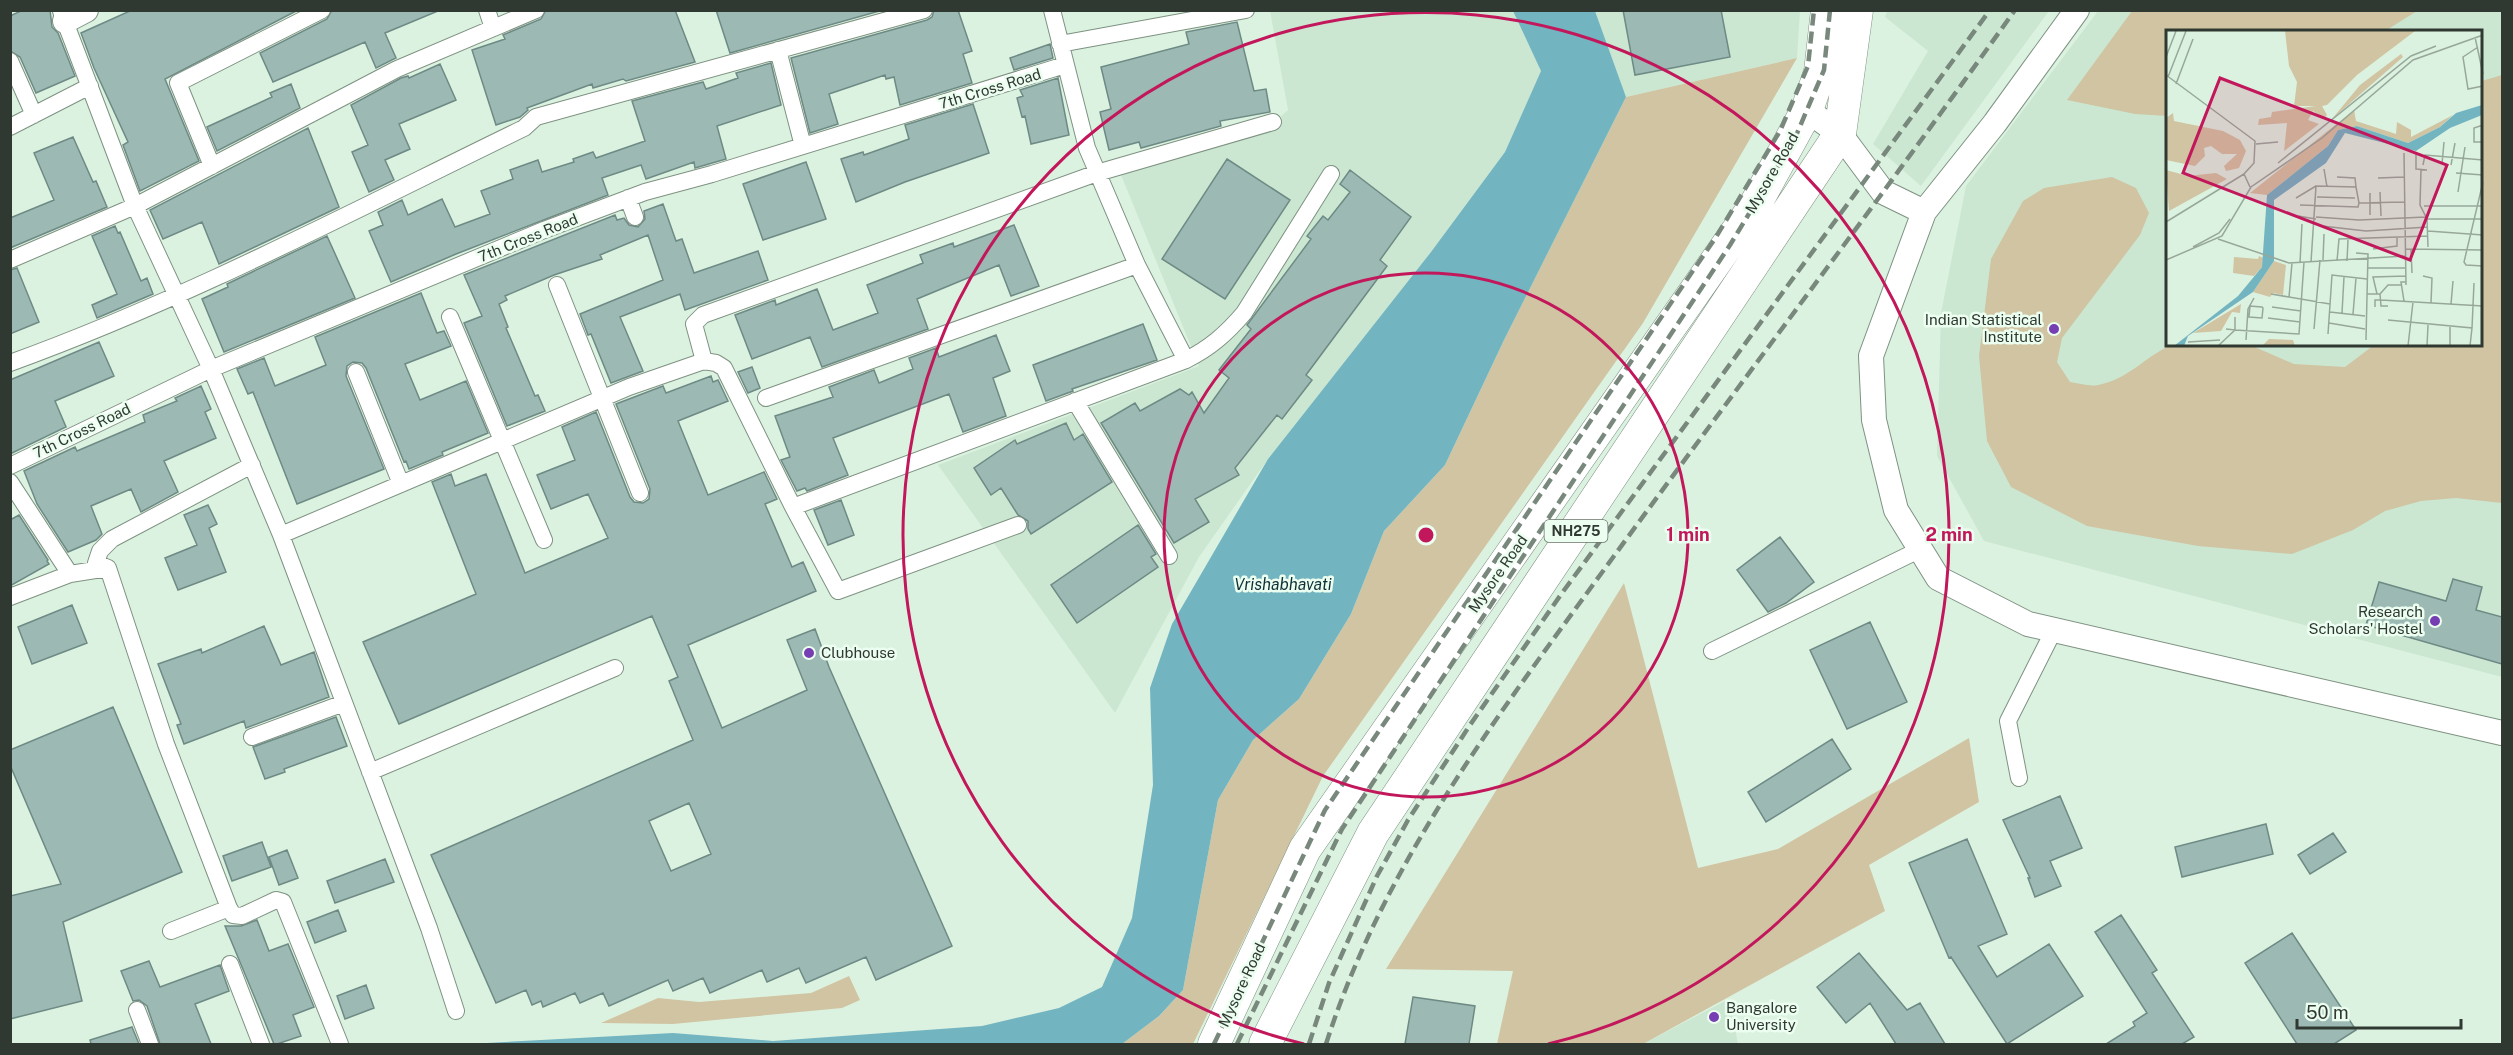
<svg xmlns="http://www.w3.org/2000/svg" width="2513" height="1055" viewBox="0 0 2513 1055" font-family="'Public Sans',sans-serif">
	<rect width="100%" height="100%" fill="#dcf2e0"/>
	<path fill="#cbe7d1" fill-rule="evenodd" d="M1270 11H1513L1541 71 1505 152 1431 252 1268 459 1199 557 1115 713 938 465 1199 366 1119 170 1260 134 1288 110Z
		M1595 11H1800L1797 58 1626 97Z
		M1887 11H2049L1921 186 1873 144 1928 51 1885 17Z
		M2098 11H2502V677L1984 541 1937 456 1941 313 1966 186ZM2168 32H2482V345H2168Z
		M1729 999 1738 1044H1643L1662 1034Z"/>
	<path fill="#d0c4a2" d="M2132 11V10L2417 11 2385 31 2168 32V116L2135 114 2067 100Z
		M1797 58 1643 323 1323 776 1193 1044H1122L1159 1016 1183 990 1218 800 1253 740 1299 699 1351 614 1384 531 1445 465 1504 340 1626 97Z
		M2502 75V503L2456 498 2421 501 2385 511 2353 530 2292 554 2198 546 2087 526 2011 487 1987 441 1979 356 1991 259 2023 201 2044 188 2112 177 2136 188 2149 213 2140 235 2062 338 2057 362 2070 382C2079 383 2089 387 2098 385 2127 380 2145 357 2171 345H2250L2294 364 2345 367 2374 345H2482V81Z
		M1624 583 1698 868 1778 849 1969 738 1979 802 1869 865 1885 911 1643 1044H1497L1513 971 1386 969Z
		M849 976 860 1000 842 1008 673 1024 601 1023 658 998 699 1002 811 993Z"/>
	<path fill="#73b4c1" d="M1513 11H1595L1626 97 1504 340 1445 465 1384 531 1351 614 1299 699 1253 740 1218 800 1183 990 1159 1016 1122 1044H467L673 1033 773 1041 982 1026 1059 1008 1102 987 1132 918 1153 785 1150 688 1172 624 1268 459 1431 252 1505 152 1541 71Z"/>
	<path fill="#9cb9b4" stroke="#6e8a85" stroke-width="1.5" fill-rule="evenodd" d="M23 10H50L52 27 58 33 75 76 36 93 20 57 10 51V16Z
		M132 10H298L165 79 199 161 140 191 123 145 128 142 94 68 81 33Z
		M332 10H438V11L385 33 396 58 376 68 365 42 273 82 260 53 327 19Z
		M546 10H675L695 62 626 81 623 79 593 88 592 84 527 108 528 110 520 117 496 125 472 50 505 39 503 35 541 19Z
		M716 10H883L730 53Z
		M934 10H958L972 51 963 54 972 83 900 105 894 77 886 79 885 75 829 94 838 124 810 133 791 58 927 20 932 17Z
		M1623 10H1721L1730 57 1635 75Z
		M1237 22 1254 91 1266 89 1270 112 1220 121 1221 126 1141 148 1139 142 1109 150 1100 112 1111 109 1101 67 1189 44 1186 32Z
		M1050 44 1053 58 1014 70 1010 58Z
		M771 63 781 105 717 126 726 159 695 168 694 162 646 179 641 165 602 178 608 195 456 254 391 282 369 231 383 225 378 212 402 200 408 215 442 199 455 227 490 214 481 191 513 179 510 170 538 160 542 172 574 162 573 159 593 152 596 158 645 141 632 101 703 82 706 89 738 78 736 73Z
		M440 64 456 100 399 124 410 149 385 160 394 180 369 192 352 152 368 145 351 105 401 78 408 76 409 78Z
		M1058 78 1069 135 1031 144 1025 116 1022 117 1017 98 1023 96 1020 90Z
		M291 84 300 108 217 151 207 127 272 97 270 93Z
		M973 104 989 153 905 182 856 202 841 159 863 152 864 155 909 139 905 125Z
		M308 128 339 207 219 264 202 222 163 239 150 210Z
		M73 137 93 182 96 181 107 207 10 248V218L54 200 34 153Z
		M1227 159 1290 200 1225 299 1162 259Z
		M806 162 826 219 763 240 743 184Z
		M1350 170 1411 217 1380 260 1387 266 1306 375 1312 380 1282 419 1277 415 1235 468 1239 475 1195 499 1209 522 1174 543 1101 423 1135 403 1140 411 1180 389 1189 395 1192 392 1204 413 1229 378 1219 370 1251 329 1247 325 1311 239 1307 236 1323 216 1328 220 1350 192 1340 184Z
		M663 204 676 241 682 239 694 273 758 251 768 280 685 310 680 294 620 317 643 371 611 383 591 334 588 335 580 314 663 280 648 235 600 255 602 259 554 275 505 296 507 300 499 304 508 327 506 328 535 396 538 395 545 411 507 426 464 323 482 316 464 275 615 215 617 220 624 218 629 225 638 227 645 219 644 211Z
		M1014 225 1039 286 1011 296 999 265 917 299 928 329 822 367 810 337 752 359 735 315 775 300 776 305 817 289 833 330 878 313 867 285 923 263 920 255 953 243 954 247Z
		M115 226 118 233 120 232 141 281 147 278 153 294 97 318 92 305 117 294 92 236Z
		M327 236 355 298 224 352 202 299 228 287 227 284Z
		M17 268 39 322 10 334V270Z
		M421 293 437 333 444 331 451 346 405 364 420 400 466 381 488 433 442 452 443 455 409 469 406 461 404 462 366 368 362 363 353 362 347 366 346 376 384 469 297 504 253 392 248 394 237 369 264 358 275 386 326 365 315 337Z
		M1143 324 1157 360 1072 389 1073 391 1046 401 1033 365Z
		M996 335 1010 371 993 378 1006 416 963 432 949 394 833 438 848 475 807 491 805 488 797 491 781 460 790 457 775 416 833 397 829 387 874 370 879 383 913 369 909 358 936 348 939 357Z
		M99 342 114 376 55 401 66 427 10 454V380Z
		M752 367 760 388 748 393 738 372Z
		M711 376 713 382 718 380 728 401 678 421 708 495 764 472 777 499 765 504 792 567 803 562 816 591 688 645 722 728 807 690 787 640 815 629 829 667 952 946 876 980 866 957 806 983 799 968 767 982 762 970 710 993 703 978 673 991 668 980 609 1006 603 993 580 1003 575 993 543 1007 541 1001 532 1005 526 990 496 1003 431 855 693 740 669 681 678 677 652 616 399 724 363 642 476 594 432 482 451 474 455 486 486 474 525 573 608 538 588 494 551 509 537 475 575 460 562 427 596 412 630 497 634 502 643 503 649 499 650 489 616 404 663 386 666 393ZM689 803 711 854 671 871 649 821Z
		M201 386 211 409 205 412 216 438 164 461 178 492 141 512 131 489 91 506 102 534 96 540 68 552 37 504 24 471 75 447 77 451 145 422 143 415 177 401 175 398Z
		M1066 423 1074 440 1083 434 1112 482 1031 534 1028 529V521L1018 515 1001 488 991 495 974 468 1015 440 1017 444Z
		M841 500 854 535 828 545 814 510Z
		M208 505 217 524 209 528 226 572 178 590 165 558 197 545 184 515Z
		M19 515 48 560 47 561 49 564 10 586V520Z
		M1138 525 1156 554 1151 557 1158 567 1077 623 1051 585Z
		M1780 537 1814 582 1786 603 1768 612 1737 570Z
		M2453 579 2482 587 2476 610 2502 617V664L2366 625 2379 582 2446 601Z
		M72 605 87 643 32 664 18 627Z
		M1870 622 1907 702 1847 729 1810 650Z
		M264 626 281 665 314 652 329 697 246 728 244 721 184 744 177 725 181 724 158 664 201 649 202 653Z
		M113 707 182 872 63 922 82 1001 10 1019V896L61 884 10 765V750Z
		M336 717 347 746 284 769 285 772 265 779 253 747Z
		M1832 739 1851 769 1766 822 1748 792Z
		M2060 796 2082 848 2050 861 2061 886 2035 897 2028 878H2030L2003 820Z
		M2266 824 2273 854 2182 877 2175 847Z
		M2333 833 2346 852 2310 874 2298 855Z
		M1967 839 2007 934 1978 946 1997 977 2049 944 2083 996 2007 1044 1951 957 1949 958 1909 863Z
		M262 842 271 867 232 881 223 856Z
		M287 850 298 878 279 885 269 857Z
		M385 859 394 882 335 903 327 881Z
		M338 910 346 931 315 943 307 922Z
		M2121 915 2157 970 2152 973 2194 1037 2182 1044H2106L2135 1026 2133 1022 2147 1013 2095 932Z
		M257 920 269 951 288 944 314 1007 293 1015 301 1036 277 1044H274L225 926H241Z
		M2292 933 2356 1030 2334 1044H2297L2245 963Z
		M1859 953 1907 1010 1920 1003 1945 1044H1896L1870 1003 1846 1023 1817 987Z
		M149 961 160 987 220 965 229 991 195 1004 211 1044H160L147 1006 139 1000 133 1001 121 971Z
		M366 985 374 1008 345 1019 337 996Z
		M1413 997 1475 1006 1469 1044H1405Z
		M132 1027 139 1044H91L90 1040Z"/>
	<g fill="none" stroke-linecap="round" stroke-linejoin="round">
		<defs>
			<path id="street" d="M487 10 493 28
				M61 11 135 206 211 369 281 535 429 928 456 1011
				M1060 44 1246 10
				M778 50 803 146
				M10 61 34 115
				M10 127 90 86
				M212 166 178 83 322 10
				M628 198 635 217
				M10 260 135 206 397 69 536 10
				M557 285 640 493
				M450 317 544 540
				M1186 360C1210 348 1226 334 1244 313L1331 174
				M704 361 694 324 703 315 1097 173 1273 122
				M10 363C187 299 355 210 524 128L536 117 924 10
				M356 372 401 484
				M766 398 1137 265
				M1075 401 1169 556
				M10 466 211 369 544 230 645 192 712 174 1065 65
				M10 482 70 574
				M793 507 838 591 1018 525
				M281 535 629 387 704 361 716 363 724 368 793 507 1186 360 1137 265 1087 148 1052 10
				M108 568 96 563 100 551 112 539 252 465
				M10 597 70 574 108 568 166 744 229 908 233 915 242 916 276 900 283 902 340 1044
				M1712 651 1921 549
				M252 737 344 703
				M370 772 615 668
				M2019 778 2008 721 2054 630
				M171 931 229 908
				M230 964 261 1044
				M137 1010 150 1044"/>
			<path id="secondary" d="M65 21 86 10
				M1807 110 1840 134 1883 192 1924 212 1871 356 1874 420 1896 510 1938 578 2028 624 2502 733
				M1924 212 1995 123 2077 10"/>
			<path id="highway" d="M1214 1044 1305 849 1754 207 1807 110 1820 72 1827 10
				M1265 1044 1373 833 1840 134 1857 10"/>
		</defs>
		<use href="#street" stroke="#7e9282" stroke-width="18"/>
		<use href="#secondary" stroke="#7e9282" stroke-width="26"/>
		<use href="#highway" stroke="#7e9282" stroke-width="33"/>
		<use href="#street" stroke="#fff" stroke-width="16"/>
		<use href="#secondary" stroke="#fff" stroke-width="24"/>
		<use href="#highway" stroke="#fff" stroke-width="32"/>
		<path stroke="#79887c" stroke-width="4.5" stroke-dasharray="12 6" stroke-linecap="butt" d="M1214 1044 1325 810 1716 237 1780 131 1808 66 1814 10
			M1237 1044 1342 829 1730 245 1795 138 1824 70 1830 10
			M1309 1044 1329 983 1377 876 1408 820 1470 725 1562 593 1990 10
			M1326 1044C1385 860 1502 710 1614 556 1747 374 1884 194 2015 10"/>
	</g>
	<g fill="none" stroke="#c2185b" stroke-width="3">
		<circle cx="1426" cy="535" r="262"/>
		<path d="M1304 1044A523 523 0 1 1 1548 1044"/>
	</g>
	<g fill="#773db3" stroke="#ecfef0" stroke-width="2">
		<circle cx="2054" cy="329" r="6"/>
		<circle cx="2435" cy="621" r="6"/>
		<circle cx="809" cy="653" r="6"/>
		<circle cx="1714" cy="1017" r="6"/>
	</g>
	<g text-anchor="middle" stroke-width="5" stroke-linejoin="round" paint-order="stroke">
		<rect fill="#ecfef0" stroke="#68736a" stroke-width="1.5" x="1544.5" y="520" width="63" height="22" rx="4.5"/>
		<g font-size="14" font-weight="bold" fill="#2f3831">
			<text x="1576" y="536">NH275</text>
		</g>
		<g font-size="15" fill="#2f3831" stroke="#ecfef0">
			<text transform="translate(990 89) rotate(-17)" y="5">7th Cross Road</text>
			<text transform="translate(1772 173) rotate(-60)" y="5">Mysore Road</text>
			<text transform="translate(528 238) rotate(-22)" y="5">7th Cross Road</text>
			<text transform="translate(82 431) rotate(-26)" y="5">7th Cross Road</text>
			<text transform="translate(1498 574) rotate(-55)" y="5">Mysore Road</text>
			<text transform="translate(1242 985) rotate(-65)" y="5">Mysore Road</text>
		</g>
		<g font-size="15" fill="#2f3831" stroke="#ecfef0" text-anchor="end">
			<text x="2042" y="325">Indian Statistical<tspan x="2042" dy="17">Institute</tspan></text>
			<text x="2423" y="617">Research<tspan x="2423" dy="17">Scholars' Hostel</tspan></text>
			<text x="821" y="658" text-anchor="start">Clubhouse</text>
			<text x="1726" y="1013" text-anchor="start">Bangalore<tspan x="1726" dy="17">University</tspan></text>
		</g>
		<g font-size="16" font-style="italic" fill="#0f3037" stroke="#ecfef0">
			<text x="1283" y="590">Vrishabhavati</text>
		</g>
	</g>
	<g transform="translate(2166 30)">
		<rect width="316" height="316" fill="#dcf2e0"/>
		<path d="M119 1H249L191 45 161 75 156 76 161 85 158 89 147 81 142 90 153 94 118 121 121 93 92 95 93 89 105 87 106 82 150 76H128L131 52 123 36ZM235 24 237 27 166 89 194 55ZM188 80 190 91 230 104 231 92 245 100V107L287 85 274 97 242 113 191 96 172 100 162 116 101 165 84 163ZM7 83 8 91 57 101 74 110 80 121 73 138 60 141 58 136 71 124H56L45 116 38 118 39 126 29 136 0 130V88ZM0 140 22 146 50 143 61 149 3 181ZM93 226 97 228 96 237 88 246 67 243 68 227 92 229ZM108 231 120 235 117 265 107 263 104 267 87 262ZM75 274 74 283 66 282 55 301 27 303ZM103 309 127 310 129 316H60L97 315Z" fill="#d0c4a2"/>
		<path d="M316 75V85L284 98 250 121 179 103 160 133 108 170V231L87 262 22 306 18 316H8L72 266 96 237 101 165 162 116 172 100 191 96 242 113 274 97 290 83Z" fill="#73b4c1"/>
		<path fill="none" stroke="#97a89a" stroke-width="1.5" d="M309 7 317 44M312 17 297 27 302 59 317 56M0 27 10 1M0 45 89 111 88 133 78 144 84 157M2 47 20 1M10 54 27 9M317 95 308 98V112H317M90 114 112 112M238 123 240 255M250 123V139L261 140M112 133 245 26 270 16M276 134 278 112M257 135 259 125 317 130M285 135 289 113M158 139 161 157M255 140 254 175 261 189 262 217M290 143 317 145M171 147 189 148 190 157M212 148 238 147M317 152 298 232 300 235 317 236M214 162 215 186M292 162 299 117M204 163V185M151 167 189 168M130 168 150 156M134 175 192 177 193 173M258 176H317M132 186 150 189M150 187 193 190 260 187M261 189H317M0 192 78 144M156 196 200 201 262 197M262 201 317 205M52 209 123 233 239 226M27 217 53 203 64 189M207 219 231 216V208M239 219 317 220M245 219 246 243M190 223 202 224 200 310M0 230 56 206 85 157 156 108 247 30 317 5M157 230 158 204M171 231 173 209 262 206M181 231 182 210M145 232 150 156 190 157 193 173 238 172M134 233 136 194M202 238H239M257 246 266 248 265 273M105 264 164 274M201 264H214L215 276H222M211 264 207 247 240 246M214 264 222 255H235M123 267 126 233M238 271 235 252H240M285 274 287 251M83 276 96 277 97 278 96 288 83 287 84 276M106 277 135 281M209 277V270H215L317 276M164 282 199 286M176 283 178 247M187 284 190 248M102 288 134 292M222 290 306 298 304 316M163 293 199 299M306 298 308 253M60 299 69 300V287M148 299 154 230M162 304 166 245 201 249M80 310 82 279 88 268M22 312 54 310M52 316 69 300 133 304 138 232M242 316 247 272M261 316 262 295M284 316V297"/>
		<path fill="#c2185b" fill-opacity="0.15" stroke="#c2185b" stroke-width="3" d="M54 48 281 135 244 230 17 143Z"/>
		<rect width="316" height="316" fill="none" stroke="#2f3831" stroke-width="3"/>
	</g>
	<circle cx="1426" cy="535" r="9" fill="#c2185b" stroke="#ecfef0" stroke-width="3"/>
	<g font-size="18" text-anchor="middle" font-weight="bold" fill="#c2185b" stroke="#ecfef0" stroke-width="5" stroke-linejoin="round" paint-order="stroke">
		<text x="1688" y="541">1 min</text>
		<text x="1949" y="541">2 min</text>
	</g>
	<rect width="2513" height="1055" fill="none" stroke="#2f3831" stroke-width="24"/>
	<path d="M2297 1019v9h164v-9" fill="none" stroke="#2f3831" stroke-width="3"/>
	<text x="2306" y="1019" font-size="18" fill="#2f3831" stroke="#ecfef0" stroke-width="4.5" paint-order="stroke">50 m</text>
</svg>
